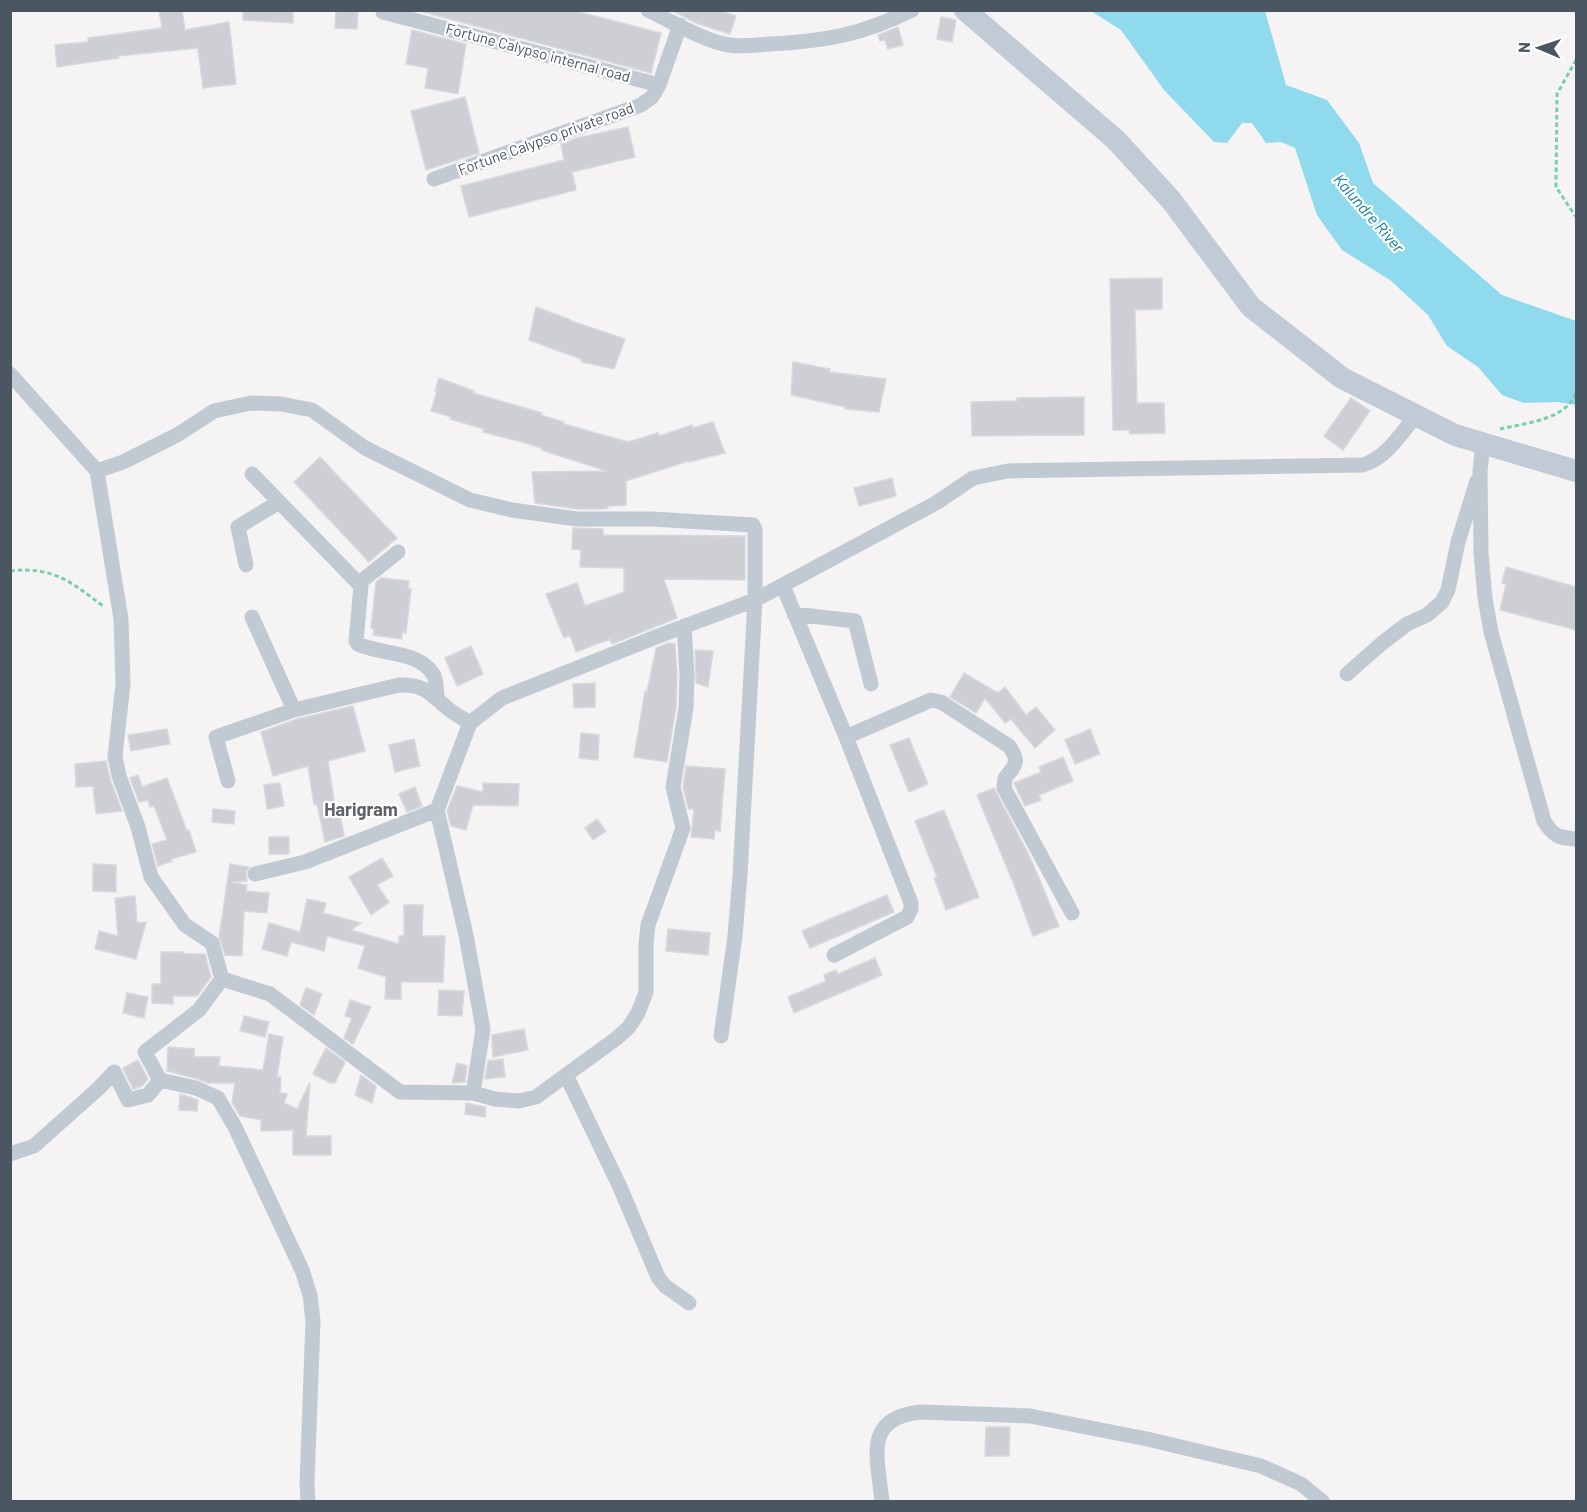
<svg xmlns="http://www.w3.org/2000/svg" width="1587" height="1512" viewBox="0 0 1587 1512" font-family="Barlow,sans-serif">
	<rect width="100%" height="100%" fill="#f5f3f3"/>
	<path fill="#90daee" d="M1091 11H1265L1286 85 1327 100 1359 143 1373 183 1502 295 1576 321V405L1557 402 1524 403 1502 395 1478 367 1447 346 1428 315 1390 280 1342 250 1317 215 1295 148 1281 142 1266 143 1252 123H1242L1227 143 1214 142 1164 90 1121 30Z"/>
	<path fill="#cdcfd5" stroke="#d7d9de" stroke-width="1.5" d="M159 10H182L185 30 229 22 236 84 203 88 198 48 118 56 119 58 57 67 55 45 88 42V38L162 28Z
		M243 10H293V23L243 20Z
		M336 10H358L357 29 335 28Z
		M416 10H571L661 33 651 73Z
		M671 10H718L736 16 730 34 696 23Z
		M941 17 956 20 952 42 937 39Z
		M898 27 903 45 888 49 885 40 880 41 878 35Z
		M412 30 466 44 458 94 425 88 428 68 406 64Z
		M465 97 479 153 426 170 411 111Z
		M628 127 635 157 572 172 576 190 469 217 461 186 564 160 561 144 577 138Z
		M1162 278V309L1135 310 1137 403H1164L1165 433 1130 434 1129 430H1113L1110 279Z
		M536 307 571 320V321L625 339 614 369 581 362V359L529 340Z
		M793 362 830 369 829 372 886 379 879 412 845 409V407L791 395Z
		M439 378 474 391 473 393 542 413 541 415 564 422V424L628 442 658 433 659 436 692 425 693 428 713 422 725 453 689 462 688 461 626 481V505L608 506V508L603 509H578L535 503 532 472 607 471 541 450 542 448 522 442 483 432 484 429 450 419 451 417 431 411 437 391H435Z
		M1084 397V435L972 436 971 402 1017 401V398Z
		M1351 398 1370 411 1343 450 1324 436Z
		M320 457 397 538 369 562 294 482Z
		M892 478 896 496 859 506 854 488Z
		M573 528 603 529V535L745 536V580L664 579 677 618 612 644 610 639 576 652 570 635 564 638 546 594 577 583 585 606 624 592V568L580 567 581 550 572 549Z
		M1506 567 1576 587V630L1500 610 1506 584 1502 583Z
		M381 578 409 581 408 589H411L406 633 402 632V639L373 635 374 629 371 628 376 582Z
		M668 643 675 644 677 674 676 707 667 762 634 757 645 691 647 692 656 648Z
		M471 646 483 674 457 686 445 658Z
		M695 650 713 651 708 687 696 683Z
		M964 673 998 693 1005 687 1026 715 1036 707 1055 730 1035 748 1011 719 1005 723 985 698 976 713 950 697Z
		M595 683V707L574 708 573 684Z
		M353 706 365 751 328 761 335 807H339L344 836 325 842 317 804 314 805 308 766 273 776 261 732 297 719Z
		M167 729 170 744 131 751 128 735Z
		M1090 729 1100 754 1075 764 1065 740Z
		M581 733 599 735 598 760 579 758Z
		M909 738 928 784 909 792 890 745Z
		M414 739 420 766 395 772 389 745Z
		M1063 757 1073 781 1039 795 1041 800 1025 806 1014 783 1041 772 1039 767Z
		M106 761 110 779 122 811 96 814 93 786 76 787 75 764Z
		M686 766 725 769 720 831 715 830 714 839 691 837 694 809H688L683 787Z
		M138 775 142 787 167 778 187 831 189 830 196 852 171 859 172 861 158 866 152 844 167 840 154 806 150 807 148 800 139 802 130 778Z
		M280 783 284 806 267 809 264 785Z
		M483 783 519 784 518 806 473 805 466 830 451 826 447 811 457 786 483 792Z
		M415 787 422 806 407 812 399 794Z
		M994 788 1030 857 1059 926 1033 936 1014 885 977 795Z
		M213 809 235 811 234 824 212 822Z
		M944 810 979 897 946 910 934 878 937 877 915 821Z
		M597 819 606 831 593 840 585 828Z
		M269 837H289V854H269Z
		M382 858 393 876 377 885 389 902 371 915 349 877Z
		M93 864 116 865V892L93 891Z
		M230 864 249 867 246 872 247 881 232 882 247 885 246 891 269 893 267 913 244 911 242 956 225 955 219 937Z
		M887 895 894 912 810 948 802 931Z
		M135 896 137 923 146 922 136 959 95 949 99 931 118 936 115 898Z
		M307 899 326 903 323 913 361 923 351 930 399 944V936H404V905H423L422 936H445L443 982H401V999H385L386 977 358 968 365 946 327 936 324 951 291 942 287 956 262 949 269 923 300 932Z
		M668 929 710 933 708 955 666 951Z
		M161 952H184V954H205L211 977 197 996H173V1004L152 1003V984H161Z
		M875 958 882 975 794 1013 788 997 826 981 824 975 836 970 838 974Z
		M306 988 322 994 314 1015 300 1005Z
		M439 990 464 991 462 1016 438 1015Z
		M127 993 148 997 144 1018 123 1013Z
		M350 1000 371 1007 353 1044 344 1038 352 1018 345 1016Z
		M244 1016 269 1022 265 1037 240 1031Z
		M524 1029 528 1050 493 1057 492 1035Z
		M269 1034 283 1037 277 1077H281L280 1093 287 1094 284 1103 297 1109 310 1082 306 1136H331V1155H293V1130L261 1131V1120L240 1116 232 1102 235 1083H208L198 1079 167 1071 168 1047 194 1049V1057H220L219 1066 263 1070Z
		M326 1048 345 1062 335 1083H330L313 1074Z
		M503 1059 505 1077 485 1079 488 1061Z
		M138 1060 148 1079 142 1086 133 1089 123 1068Z
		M457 1063 467 1066 465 1082 452 1083Z
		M361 1075 376 1086 372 1103 355 1095Z
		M180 1094 198 1100 197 1111 179 1110Z
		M466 1103 486 1107 485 1117 465 1114Z
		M986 1427H1010L1009 1456H985Z"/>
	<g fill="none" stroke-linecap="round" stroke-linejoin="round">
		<path stroke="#7ad0a6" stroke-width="3" stroke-dasharray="4.5 3" stroke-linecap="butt" d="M1576 60 1557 94 1556 187 1576 217
			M1500 429C1525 423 1566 420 1576 393
			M10 571C53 566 71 582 103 606"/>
		<path stroke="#c1cad2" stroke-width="15" d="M648 10C671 21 695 36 720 43 736 48 754 45 770 44 826 41 861 35 912 10
			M383 12 659 85
			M434 179 641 105 652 97 659 85 680 25
			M10 374 97 471 121 619 123 684 115 756 119 776 138 827 151 877 185 925 212 943 222 979
			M1483 443 1480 471 1481 553 1485 598 1491 632 1544 821C1553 836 1559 838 1576 839
			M97 471 123 462 177 435 214 411 251 403 281 404 312 410 365 448 470 500 512 510 577 519H652L753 525 755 529V600L740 875 735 936 721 1036
			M252 474 361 586 356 641 358 644C380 655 418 650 433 674 437 680 436 690 437 697
			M246 565 238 527 279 502
			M359 583 398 552
			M783 586 846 737 911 903V909L907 917 834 955
			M794 614 855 621 871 684
			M252 617 294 710 399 685C423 684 429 692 446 707 453 713 462 718 470 723
			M1347 674 1381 644 1407 624 1427 615 1442 602 1448 590 1458 542 1477 481
			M846 737 931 700 941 702 1009 746C1020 761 1016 765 1005 778L1004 788 1072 913
			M228 781 216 737 294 710
			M255 874 305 862 437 810
			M222 979 270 994 400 1092 473 1093 495 1099 519 1101 536 1097 617 1038 629 1027 638 1013 646 992V944L648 925 683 828 673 787 686 708 687 674 684 626
			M222 979 199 1010 145 1052 160 1080 196 1088 218 1098 235 1127 302 1270 310 1295 313 1321 307 1483 308 1502
			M566 1075 620 1187 658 1277 665 1286 689 1303
			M473 1093 483 1029 466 935 437 810 470 723 502 698 661 635 755 600 936 503 973 478 1008 471 1363 465C1387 457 1400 435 1416 415
			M10 1154 34 1146 99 1088 114 1072 128 1100 148 1095 160 1080
			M882 1502C878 1458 862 1418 921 1412L1030 1416 1147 1439 1261 1466 1301 1484 1323 1502"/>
		<path stroke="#c1cbd6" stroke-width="22" d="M965 10 1116 140 1171 200 1251 307 1342 378 1455 435 1576 471"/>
	</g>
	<g text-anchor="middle" stroke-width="4.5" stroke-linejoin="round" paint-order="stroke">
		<g font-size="15" fill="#4a5661" stroke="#fff">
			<text transform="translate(538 53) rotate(15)" y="5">Fortune Calypso internal road</text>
			<text transform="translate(546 139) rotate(-20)" y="5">Fortune Calypso private road</text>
		</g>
		<g font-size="16" font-style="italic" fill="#0c7c9b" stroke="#fff">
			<text transform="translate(1369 213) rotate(49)" y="6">Kalundre River</text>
		</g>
		<g font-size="18" font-weight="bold" fill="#5f6368" stroke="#fff">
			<text x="361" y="816">Harigram</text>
		</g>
	</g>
	<rect width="1587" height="1512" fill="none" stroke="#4a5661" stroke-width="24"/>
	<g transform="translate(1539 48) rotate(272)" stroke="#ffffff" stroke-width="4.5" paint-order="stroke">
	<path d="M0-4.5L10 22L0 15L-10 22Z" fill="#4a5661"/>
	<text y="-9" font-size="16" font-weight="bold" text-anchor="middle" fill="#4a5661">N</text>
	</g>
</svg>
